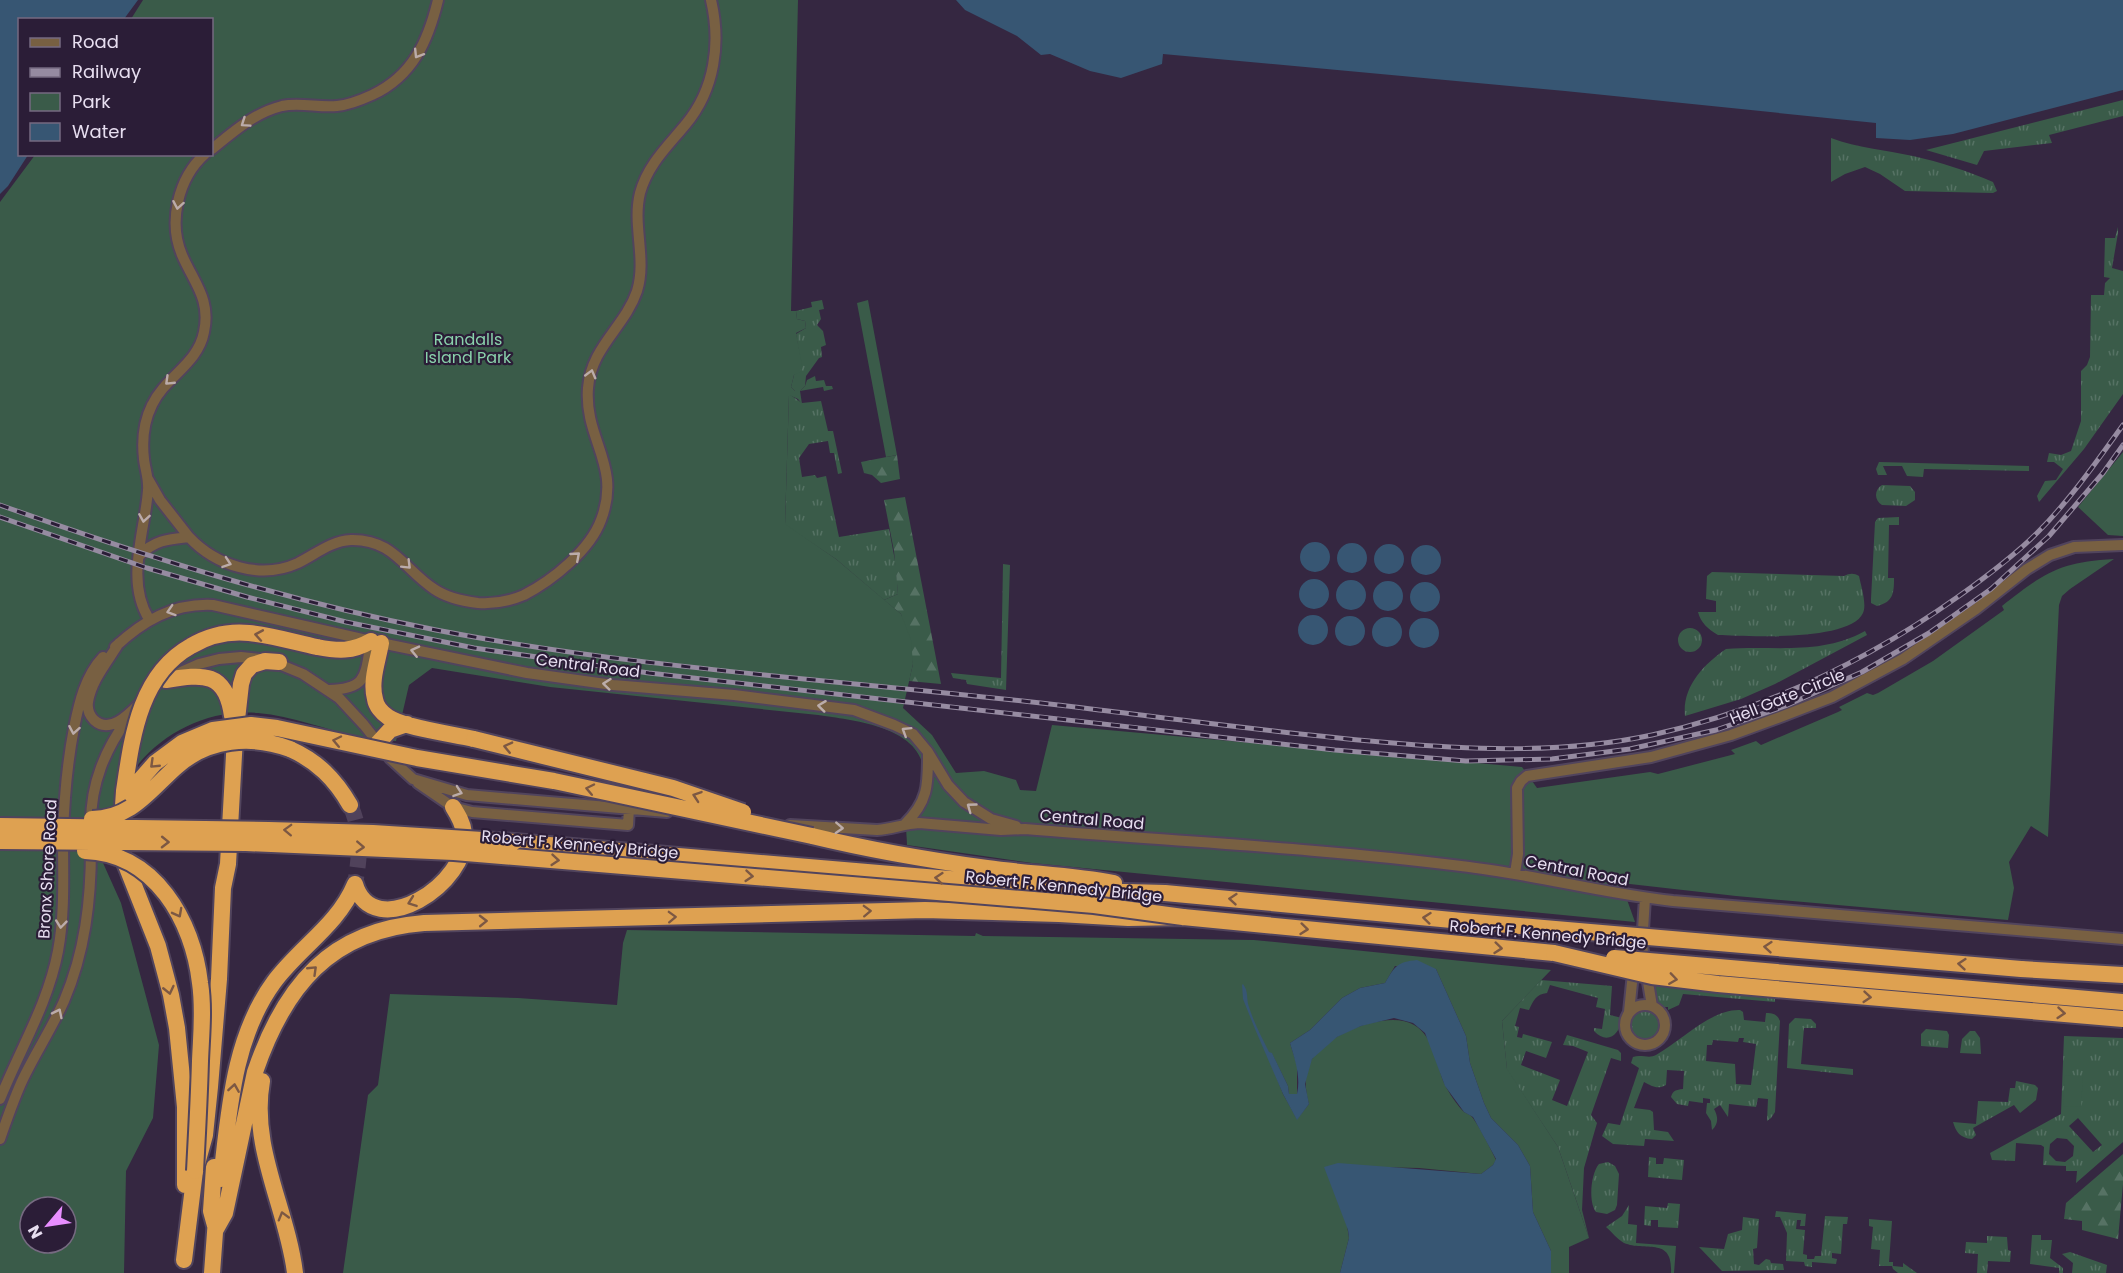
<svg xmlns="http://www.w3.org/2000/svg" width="2123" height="1273" viewBox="0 0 2123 1273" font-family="Poppins,sans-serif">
	<defs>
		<pattern id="grass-tufts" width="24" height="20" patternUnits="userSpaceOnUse" patternTransform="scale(1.5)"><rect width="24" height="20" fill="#3a5b49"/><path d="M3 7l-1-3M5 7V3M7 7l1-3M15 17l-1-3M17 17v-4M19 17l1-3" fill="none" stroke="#567264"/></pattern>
		<pattern id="forest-firs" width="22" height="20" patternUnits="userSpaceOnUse" patternTransform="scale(1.5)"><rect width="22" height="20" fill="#3a5b49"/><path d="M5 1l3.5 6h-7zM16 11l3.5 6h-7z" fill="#567264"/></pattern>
	</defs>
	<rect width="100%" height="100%" fill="#352741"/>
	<path fill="url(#grass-tufts)" fill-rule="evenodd" d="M2123 100V116L2049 135 2052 143 1984 151 1977 165 1926 150Z
		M1831 138C1858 148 1885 150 1913 156 1940 162 1968 171 1993 182L1997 191 1993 193 1905 191 1880 174 1865 167 1845 174 1831 182Z
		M2118 227V233L2112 268 2123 271V394L2084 449 2039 502 2037 496 2045 481 2056 480 2063 469 2054 462H2047L2049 453 2061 455 2071 451 2081 421V371L2087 365 2090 357 2091 295H2104L2105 283 2110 278 2104 277 2105 238H2115Z
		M822 300 824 309 819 310 821 319 817 325 823 331 826 345 821 347 822 357 819 358 806 376 805 386 800 391H795L791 387 794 375 801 365 796 334 806 328 805 321 797 319 796 311 812 307 811 302Z
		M789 394 802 403 821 401 828 431H833L842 473 838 474 834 453H830L828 441 809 444 799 458 802 477 815 475 817 478 826 476 839 537 889 529 896 566 898 594 884 600 836 559 785 525Z
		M1879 462 2029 466V471L1924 469 1923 477 1907 476 1902 466H1883L1887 475H1878L1876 469Z
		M1882 485 1910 486 1915 492V500L1906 506 1882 505C1874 500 1874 490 1882 485Z
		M1899 517V525H1889L1888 578H1894C1894 594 1893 602 1877 606L1871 603V599L1875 522 1878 518Z
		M1003 564 1010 565 1006 690 967 684 966 680 953 678 951 673 1001 678Z
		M1712 572 1844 576C1850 573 1854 573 1859 576 1861 586 1867 604 1863 613 1850 642 1745 636 1718 635 1708 629 1701 623 1698 612H1716V601L1706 599 1707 576Z
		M1678 640a12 12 0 1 1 24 0a12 12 0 1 1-24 0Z
		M1865 631 1867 635 1775 684 1741 699 1685 716C1682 687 1703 665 1726 649 1774 645 1820 656 1865 631Z
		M1541 980 1612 986 1610 1015 1622 1018C1620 1035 1607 1045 1594 1031V1028L1602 1029 1605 1009 1596 1007 1598 998 1550 985 1547 993C1536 994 1533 1001 1529 1010L1520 1008 1515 1026 1519 1027 1517 1037 1522 1038 1523 1034 1552 1042 1546 1058 1526 1051 1521 1065 1560 1080 1552 1100 1567 1106 1588 1052 1573 1046 1563 1045 1567 1035 1618 1050 1621 1053V1061L1611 1058 1591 1115 1597 1123 1584 1168 1582 1210 1589 1238 1558 1147 1507 1070 1502 1021Z
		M1654 984 1775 997V1002L1683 994 1679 1005 1668 1010V1007H1664V1009L1657 1001Z
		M1642 1007C1655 1010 1663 1024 1658 1036 1650 1044 1639 1043 1631 1035 1628 1022 1629 1013 1642 1007Z
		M1740 1010 1743 1012 1744 1020 1765 1022 1766 1013C1773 1013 1777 1014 1780 1021L1775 1112 1771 1118 1767 1121 1768 1099 1758 1098 1756 1107 1729 1104 1728 1117 1720 1105 1714 1109C1718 1116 1719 1124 1712 1130L1711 1121 1706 1113 1707 1103H1710V1099L1703 1098V1103L1689 1101 1688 1106 1677 1104 1671 1097C1673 1090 1676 1090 1683 1089L1684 1071 1667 1070 1666 1085C1657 1090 1652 1086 1644 1082L1634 1108 1650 1110 1653 1112 1654 1130 1668 1132 1674 1141 1645 1139 1644 1146 1613 1144 1602 1136 1608 1123 1620 1125 1639 1068 1631 1063 1633 1057C1641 1054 1649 1059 1656 1055 1681 1041 1711 1009 1740 1010ZM1739 1038H1744L1743 1042 1756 1044 1751 1085 1736 1084 1735 1064 1706 1061 1707 1045H1712L1713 1040 1738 1042Z
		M1795 1018 1811 1019 1816 1024V1028H1804L1801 1064 1853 1069V1075L1787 1068 1789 1024Z
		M1926 1029 1947 1031 1949 1035 1948 1048 1921 1046V1034Z
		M1970 1031H1975L1980 1038 1981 1054 1960 1053 1962 1039Z
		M2064 1036 2123 1038V1142L2076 1183 2077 1171H2066V1166L2043 1165 2044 1147 2041 1145 2016 1143 2015 1161 1992 1160 1990 1153 2061 1114ZM2078 1118 2102 1145 2093 1152 2069 1126ZM2057 1138 2067 1139 2074 1146 2073 1156 2065 1162 2056 1161 2049 1154 2050 1144Z
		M2016 1081 2035 1085 2038 1088 2036 1100 2020 1113 2014 1105 1973 1128 1976 1135 1972 1139C1960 1138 1956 1132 1953 1122L1976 1124 1978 1101 2008 1102 2010 1088H2015Z
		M1649 1157 1656 1158V1164H1663L1664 1158 1684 1160 1682 1180 1648 1177Z
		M1608 1162 1615 1166 1619 1174 1617 1205 1615 1210 1607 1214 1596 1212C1588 1202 1591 1173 1599 1164Z
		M1668 1203 1680 1204 1678 1228 1658 1227V1220H1651V1226L1644 1225 1645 1206 1667 1208Z
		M1629 1205 1628 1224 1637 1225 1636 1243 1676 1246 1674 1273H1671C1673 1236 1646 1252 1624 1243 1617 1239 1612 1232 1606 1227L1622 1216Z
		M1776 1211 1806 1214 1805 1226H1800L1801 1220H1797L1796 1229 1805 1230 1803 1254 1807 1255V1259H1814L1815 1256H1821L1825 1216 1848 1217 1847 1224H1843L1841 1254 1832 1253V1258L1837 1259 1836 1264 1812 1262V1267L1805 1266 1804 1262 1786 1261 1787 1233 1780 1217H1775Z
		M1743 1217 1759 1219 1757 1248 1753 1249 1754 1264 1759 1265 1766 1259 1770 1260 1771 1263 1783 1264 1784 1270 1722 1271 1699 1247 1724 1249 1728 1234 1742 1230Z
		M1869 1219 1892 1221 1889 1262H1893V1266L1903 1267V1263L1917 1273H1898L1893 1269 1892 1266H1879L1880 1250 1871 1249 1873 1227 1869 1226Z
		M2032 1235H2041V1240H2052L2050 1258 2063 1268V1273H2059V1268L2030 1264Z
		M1987 1236 2007 1237 2008 1250 2011 1251 2010 1262 1988 1261 1987 1273H1977L1978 1254 1965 1253 1966 1242 1987 1243Z
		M2070 1252 2107 1265 2106 1273H2072L2073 1263 2062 1254Z"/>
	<path fill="url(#forest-firs)" d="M897 455 900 479 881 483 872 475 864 473 861 462Z
		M905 497 941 684 909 681 913 664 901 614 884 600 898 594 894 551 884 500Z
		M2123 1154V1184L2118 1239 2082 1230V1221L2064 1219 2066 1203Z"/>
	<path fill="#3a5b49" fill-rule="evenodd" d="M143 0H798L791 311H796L797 319 805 321 806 328 796 333 802 365 800 372 794 375 791 387 795 391H800L805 386 807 380 815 376 816 381 824 380 826 386H832L833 389 824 391 823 387 800 391 802 404 798 399 789 395 785 524 836 559 901 614 911 640 913 664 903 708 932 735 956 773 984 771 1016 780 1020 790 1036 791 1052 725 1522 767 1537 788 1650 772 1658 774 1735 754 1731 750 1756 741 1761 745 1838 712 1842 710 1839 707 1867 693 1873 695 1878 693 1933 661 2004 610 2002 606C2044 573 2059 562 2114 559L2070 589 2062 596 2059 605 2048 837 2031 826 2009 862 2014 888 2008 920 1736 896 1621 883 1635 922 1032 863 907 845C907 836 904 820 909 813 911 808 918 804 920 798 922 795 922 789 923 785 933 728 858 721 818 715L550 687 432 668 409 685 396 741C384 740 372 740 360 737 326 730 292 716 258 713 204 708 150 738 124 785 112 807 107 831 99 854L121 903 159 1045 153 1118 126 1171 124 1273H0V202L35 155 212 154V20L131 19ZM30 1207H66V1243H30Z
		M868 300 897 455 886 457 857 303Z
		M2123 452V536L2108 535 2078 507Z
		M627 930 975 936 976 933 983 936 1254 940 1551 970 1502 1021 1507 1069 1558 1147 1589 1238 1569 1247V1273H1551V1251L1533 1212 1530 1166 1518 1145 1491 1118 1484 1103 1470 1063 1466 1036 1436 969 1395 966 1385 983 1360 988 1342 998 1310 1030 1290 1043 1297 1065V1094L1289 1095 1288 1086 1272 1054 1267 1053 1283 1094 1297 1119 1309 1104C1305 1090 1303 1072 1312 1059 1327 1034 1388 1009 1414 1025 1434 1036 1436 1065 1445 1085 1449 1093 1457 1105 1463 1111 1466 1114 1468 1113 1471 1116 1476 1120 1493 1153 1496 1160L1493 1165 1481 1174 1419 1168 1377 1167 1346 1219 1349 1238 1340 1273H343L368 1095 378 1085 390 994 518 998 617 1005 623 943Z
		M2065 1075 2083 1076 2081 1107 2063 1106Z"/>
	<path fill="#375673" d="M0 0H138L124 19 20 20V154L28 155 8 186 0 194Z
		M956 0H2123V90L1953 134 1910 140 1876 138V123L1565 91 1163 54 1162 64 1121 78 1090 71 1050 54 1041 55 1017 36 965 10Z
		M1300 557a15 15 0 1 1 30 0a15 15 0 1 1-30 0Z
		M1337 558a15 15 0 1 1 30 0a15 15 0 1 1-30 0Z
		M1374 559a15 15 0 1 1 30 0a15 15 0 1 1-30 0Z
		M1411 560a15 15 0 1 1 30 0a15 15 0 1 1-30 0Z
		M1299 594a15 15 0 1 1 30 0a15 15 0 1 1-30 0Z
		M1336 595a15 15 0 1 1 30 0a15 15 0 1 1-30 0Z
		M1373 596a15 15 0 1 1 30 0a15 15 0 1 1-30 0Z
		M1410 597a15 15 0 1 1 30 0a15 15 0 1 1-30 0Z
		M1298 630a15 15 0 1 1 30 0a15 15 0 1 1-30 0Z
		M1335 631a15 15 0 1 1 30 0a15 15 0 1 1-30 0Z
		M1372 632a15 15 0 1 1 30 0a15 15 0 1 1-30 0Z
		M1409 633a15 15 0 1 1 30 0a15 15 0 1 1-30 0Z
		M1417 960 1436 969 1466 1036 1470 1063 1484 1103 1491 1118 1518 1145 1530 1166 1533 1212 1551 1251V1273H1340L1349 1238 1348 1230 1324 1167 1338 1163 1481 1174 1493 1165 1496 1159 1473 1117 1464 1112 1445 1086 1425 1033 1413 1023 1394 1018 1361 1026 1337 1037 1312 1059 1305 1084 1309 1104 1297 1120 1283 1094 1255 1029 1243 999 1242 985 1243 984C1249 992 1246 999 1249 1007 1254 1023 1262 1038 1269 1052L1272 1053 1288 1086 1289 1094H1297C1301 1077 1295 1060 1290 1043L1310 1030 1342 998 1360 988 1385 983C1395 966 1397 962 1417 960Z"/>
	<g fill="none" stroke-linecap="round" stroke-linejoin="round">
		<path stroke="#50425b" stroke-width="16" stroke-dasharray="16 8" stroke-linecap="butt" d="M350 805C362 830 360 856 355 884"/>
		<defs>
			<path id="minor" d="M212 149C233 132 254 113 282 106 300 102 319 108 337 106 349 105 361 100 372 95 413 76 428 41 438 0
				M148 479 160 500 189 537
				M139 556C154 540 169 539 189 537 216 566 261 580 298 563 316 554 331 541 351 540 393 539 404 569 434 589 447 598 462 601 478 603 493 604 510 601 524 595 553 580 590 550 601 520 622 465 584 440 588 388 591 347 625 327 637 291 647 259 632 225 640 193 648 164 668 146 686 124 715 89 721 43 711 0
				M149 619C125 580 145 532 148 490 149 479 145 469 144 459 142 441 144 421 152 405 165 377 198 364 204 332 211 299 194 283 182 255 168 222 178 178 205 154
				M119 643C108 661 91 681 88 702 87 709 89 715 94 720 110 735 130 713 141 702
				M115 647C143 621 173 603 213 605L371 641 527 673 613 685 734 695 854 710 894 725 913 734 928 752 948 785 964 802 991 819 1016 826
				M174 675 199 664 219 659 241 657 269 660 303 674 339 698 364 725 390 758 413 779 467 795 667 812
				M329 690C368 689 365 675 371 641
				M418 783 453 807 472 812 628 825 629 808
				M91 823C91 783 105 750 128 718
				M905 824C929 801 928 783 928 753
				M790 825 877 830C892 829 904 824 919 823L1001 830 1025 829C1170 841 1317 848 1461 866 1532 874 1601 893 1673 901L2123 939
				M1515 873 1518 854 1517 788 1521 781 1527 776 1651 757 1731 735 1783 716 1832 697 1903 659 1976 609 2027 569 2050 555 2074 547 2123 545
				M1645 898 1642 946 1652 1006
				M1625 1025a20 20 0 1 1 40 0a20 20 0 1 1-40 0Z
				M1629 1012 1633 973 1635 966
				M0 1099C20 1049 48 1004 58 951 65 913 63 875 63 837 64 801 67 764 74 728 79 703 85 676 103 657
				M0 1139C7 1119 14 1098 23 1079 36 1052 52 1028 64 1001 85 952 91 901 91 847"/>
			<path id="highway" d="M381 643C378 661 370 681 375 699 376 706 382 713 388 717 404 728 453 734 474 739
				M317 647C338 651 352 652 371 641
				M166 680C203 674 226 671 232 716
				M378 743 390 730 407 724
				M290 749C317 761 335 779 350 805
				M124 791 121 835 122 855 158 946 171 995 177 1028 185 1107V1185
				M812 836C870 850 928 860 987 868 1029 874 1072 875 1114 883
				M514 842 1090 891 1165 893
				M355 884C373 945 471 883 464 833 463 823 458 815 453 807
				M2021 969 2123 975
				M262 1081C250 1148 287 1208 295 1273
				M214 1167 211 1211 216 1229
				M221 1179C229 1112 233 1038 274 982 300 947 338 925 355 884
				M216 1229 225 1213 255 1072C284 987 330 930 424 923L925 910 1059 914 1128 918 1183 917 1554 953
				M184 1260 195 1171 205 1135 210 1087 219 979 223 888 228 864 235 737 241 684 244 674 252 665 265 661 279 662
				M212 1273 216 1219"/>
		</defs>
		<use href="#minor" stroke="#51445d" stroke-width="14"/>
		<use href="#highway" stroke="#51445d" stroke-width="20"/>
		<use href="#minor" stroke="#786042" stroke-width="10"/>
		<use href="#highway" stroke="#dea151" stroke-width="16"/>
		<defs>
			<path id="rail" d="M0 505C143 556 287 601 436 630 655 672 878 682 1099 710 1193 721 1287 734 1381 742 1471 750 1563 754 1652 735 1764 710 1866 662 1959 596 1987 576 2014 556 2038 532 2070 500 2097 461 2123 425
				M0 517 147 568 247 597 346 622 474 648 649 673 1335 750 1466 761 1552 759 1630 749 1716 730 1785 706 1862 672 1929 633 1991 589 2049 536 2103 473 2123 445"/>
		</defs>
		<use href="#rail" stroke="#968ba1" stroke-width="5"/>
		<use href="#rail" stroke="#2b1d37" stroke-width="3" stroke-dasharray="9" stroke-linecap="butt"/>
		<defs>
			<path id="highway-bridge" d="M474 739 673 788 743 812
				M124 791C132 738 139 675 191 646 208 636 229 631 249 633 271 635 294 642 317 647
				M132 795 140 780 155 763 182 743 213 730 251 725 277 728 417 758 554 781 812 836
				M92 819C131 819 150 790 176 767 208 738 252 735 290 749
				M0 826 269 830 373 833 514 842
				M0 841 246 843 454 852 1094 905 1183 917
				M85 851C155 853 193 921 200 983 204 1009 201 1035 200 1061 199 1098 197 1134 195 1171
				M1165 893 1473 922 2021 969
				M1554 953 1652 976 1718 984 2123 1019
				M1614 958 2123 1002"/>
		</defs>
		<use href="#highway-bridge" stroke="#51445d" stroke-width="20" stroke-linecap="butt"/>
		<use href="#highway-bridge" stroke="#dea151" stroke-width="16"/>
	</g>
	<defs><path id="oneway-chevron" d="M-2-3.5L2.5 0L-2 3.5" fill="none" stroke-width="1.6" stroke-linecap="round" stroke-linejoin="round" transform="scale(1.5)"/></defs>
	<g stroke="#bbacaa">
		<use href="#oneway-chevron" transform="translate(418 54) rotate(122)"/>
		<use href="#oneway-chevron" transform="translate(245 123) rotate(146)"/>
		<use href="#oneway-chevron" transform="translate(178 205) rotate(100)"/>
		<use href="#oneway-chevron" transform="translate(591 374) rotate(-75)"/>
		<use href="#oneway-chevron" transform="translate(169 381) rotate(136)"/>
		<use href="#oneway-chevron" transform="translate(144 518) rotate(99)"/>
		<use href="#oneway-chevron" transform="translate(576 556) rotate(-41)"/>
		<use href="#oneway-chevron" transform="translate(227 563) rotate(19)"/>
		<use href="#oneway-chevron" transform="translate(407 565) rotate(45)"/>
		<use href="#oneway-chevron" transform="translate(171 611) rotate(162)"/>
		<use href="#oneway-chevron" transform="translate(415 651) rotate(-167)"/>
		<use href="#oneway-chevron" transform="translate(607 684) rotate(-174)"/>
		<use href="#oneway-chevron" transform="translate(822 706) rotate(-173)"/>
		<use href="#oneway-chevron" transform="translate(74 730) rotate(100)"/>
		<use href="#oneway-chevron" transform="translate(906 731) rotate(-148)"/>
		<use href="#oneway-chevron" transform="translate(458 792) rotate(19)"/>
		<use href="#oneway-chevron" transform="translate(971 807) rotate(-144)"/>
		<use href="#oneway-chevron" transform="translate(839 828) rotate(3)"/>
		<use href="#oneway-chevron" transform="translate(61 924) rotate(96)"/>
		<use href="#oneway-chevron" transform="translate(58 1013) rotate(-64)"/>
	</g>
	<g stroke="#7c5843">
		<use href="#oneway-chevron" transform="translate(259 635) rotate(-170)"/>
		<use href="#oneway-chevron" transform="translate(337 741) rotate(-168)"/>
		<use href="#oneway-chevron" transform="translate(508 747) rotate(-167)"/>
		<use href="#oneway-chevron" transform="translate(154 764) rotate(136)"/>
		<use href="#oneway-chevron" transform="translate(590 789) rotate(-168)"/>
		<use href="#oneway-chevron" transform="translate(697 796) rotate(-161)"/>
		<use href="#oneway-chevron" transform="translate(288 830) rotate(-178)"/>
		<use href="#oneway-chevron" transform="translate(165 842) rotate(1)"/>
		<use href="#oneway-chevron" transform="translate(360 847) rotate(3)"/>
		<use href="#oneway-chevron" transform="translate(555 860) rotate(5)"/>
		<use href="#oneway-chevron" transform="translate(749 876) rotate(5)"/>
		<use href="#oneway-chevron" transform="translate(939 878) rotate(-175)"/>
		<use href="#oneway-chevron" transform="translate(1233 899) rotate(-175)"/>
		<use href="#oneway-chevron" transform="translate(412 902) rotate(160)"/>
		<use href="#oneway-chevron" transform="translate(867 911) rotate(-2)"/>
		<use href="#oneway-chevron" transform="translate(178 913) rotate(62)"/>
		<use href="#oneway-chevron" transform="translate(672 917) rotate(-2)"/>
		<use href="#oneway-chevron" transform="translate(1427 918) rotate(-174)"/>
		<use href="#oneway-chevron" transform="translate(483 921) rotate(-1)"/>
		<use href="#oneway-chevron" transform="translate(1304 929) rotate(6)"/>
		<use href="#oneway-chevron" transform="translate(1768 947) rotate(-175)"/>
		<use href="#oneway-chevron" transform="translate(1498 948) rotate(6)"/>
		<use href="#oneway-chevron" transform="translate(1962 964) rotate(-175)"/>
		<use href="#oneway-chevron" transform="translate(313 970) rotate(-44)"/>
		<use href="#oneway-chevron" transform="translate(1673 979) rotate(8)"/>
		<use href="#oneway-chevron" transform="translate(169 990) rotate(77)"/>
		<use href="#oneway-chevron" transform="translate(1867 997) rotate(5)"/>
		<use href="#oneway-chevron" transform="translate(2061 1013) rotate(5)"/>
		<use href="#oneway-chevron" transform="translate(234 1088) rotate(-81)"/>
		<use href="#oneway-chevron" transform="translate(283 1216) rotate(-106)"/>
	</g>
	<g text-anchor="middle" stroke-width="4.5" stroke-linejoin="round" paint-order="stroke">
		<g font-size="16" fill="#8ad2ac" stroke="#2b1d37">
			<text x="468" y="345">Randalls<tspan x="468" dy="18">Island Park</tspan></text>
		</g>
		<g font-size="16" fill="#e7def0" stroke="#2b1d37">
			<text transform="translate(588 665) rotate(7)" y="6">Central Road</text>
			<text transform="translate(1787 696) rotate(-22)" y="6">Hell Gate Circle</text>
			<text transform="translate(1092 819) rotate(5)" y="6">Central Road</text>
			<text transform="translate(580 844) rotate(5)" y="6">Robert F. Kennedy Bridge</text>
			<text transform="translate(47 869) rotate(-87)" y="6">Bronx Shore Road</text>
			<text transform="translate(1577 870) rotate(11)" y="6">Central Road</text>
			<text transform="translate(1064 886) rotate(6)" y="6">Robert F. Kennedy Bridge</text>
			<text transform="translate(1548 934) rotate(5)" y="6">Robert F. Kennedy Bridge</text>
		</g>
	</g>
	<rect x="18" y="18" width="195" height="138" fill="#2b1d37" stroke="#766a81" stroke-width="1.5"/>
	<rect x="30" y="38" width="30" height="9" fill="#786042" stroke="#766a81" stroke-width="1.5"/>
	<text x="72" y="48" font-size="18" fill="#e7def0">Road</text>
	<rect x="30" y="68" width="30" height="9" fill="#968ba1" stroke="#766a81" stroke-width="1.5"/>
	<text x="72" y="78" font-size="18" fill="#e7def0">Railway</text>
	<rect x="30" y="93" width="30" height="18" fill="#3a5b49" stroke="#766a81" stroke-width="1.5"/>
	<text x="72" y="108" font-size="18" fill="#e7def0">Park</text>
	<rect x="30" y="123" width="30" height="18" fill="#375673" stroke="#766a81" stroke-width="1.5"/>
	<text x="72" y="138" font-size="18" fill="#e7def0">Water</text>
	<g transform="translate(48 1225) rotate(241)"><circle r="28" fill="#2b1d37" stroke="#766a81" stroke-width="1.5"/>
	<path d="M0-4.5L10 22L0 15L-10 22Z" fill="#e88eff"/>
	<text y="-9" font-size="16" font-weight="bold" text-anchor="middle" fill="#e7def0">N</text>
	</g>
</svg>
